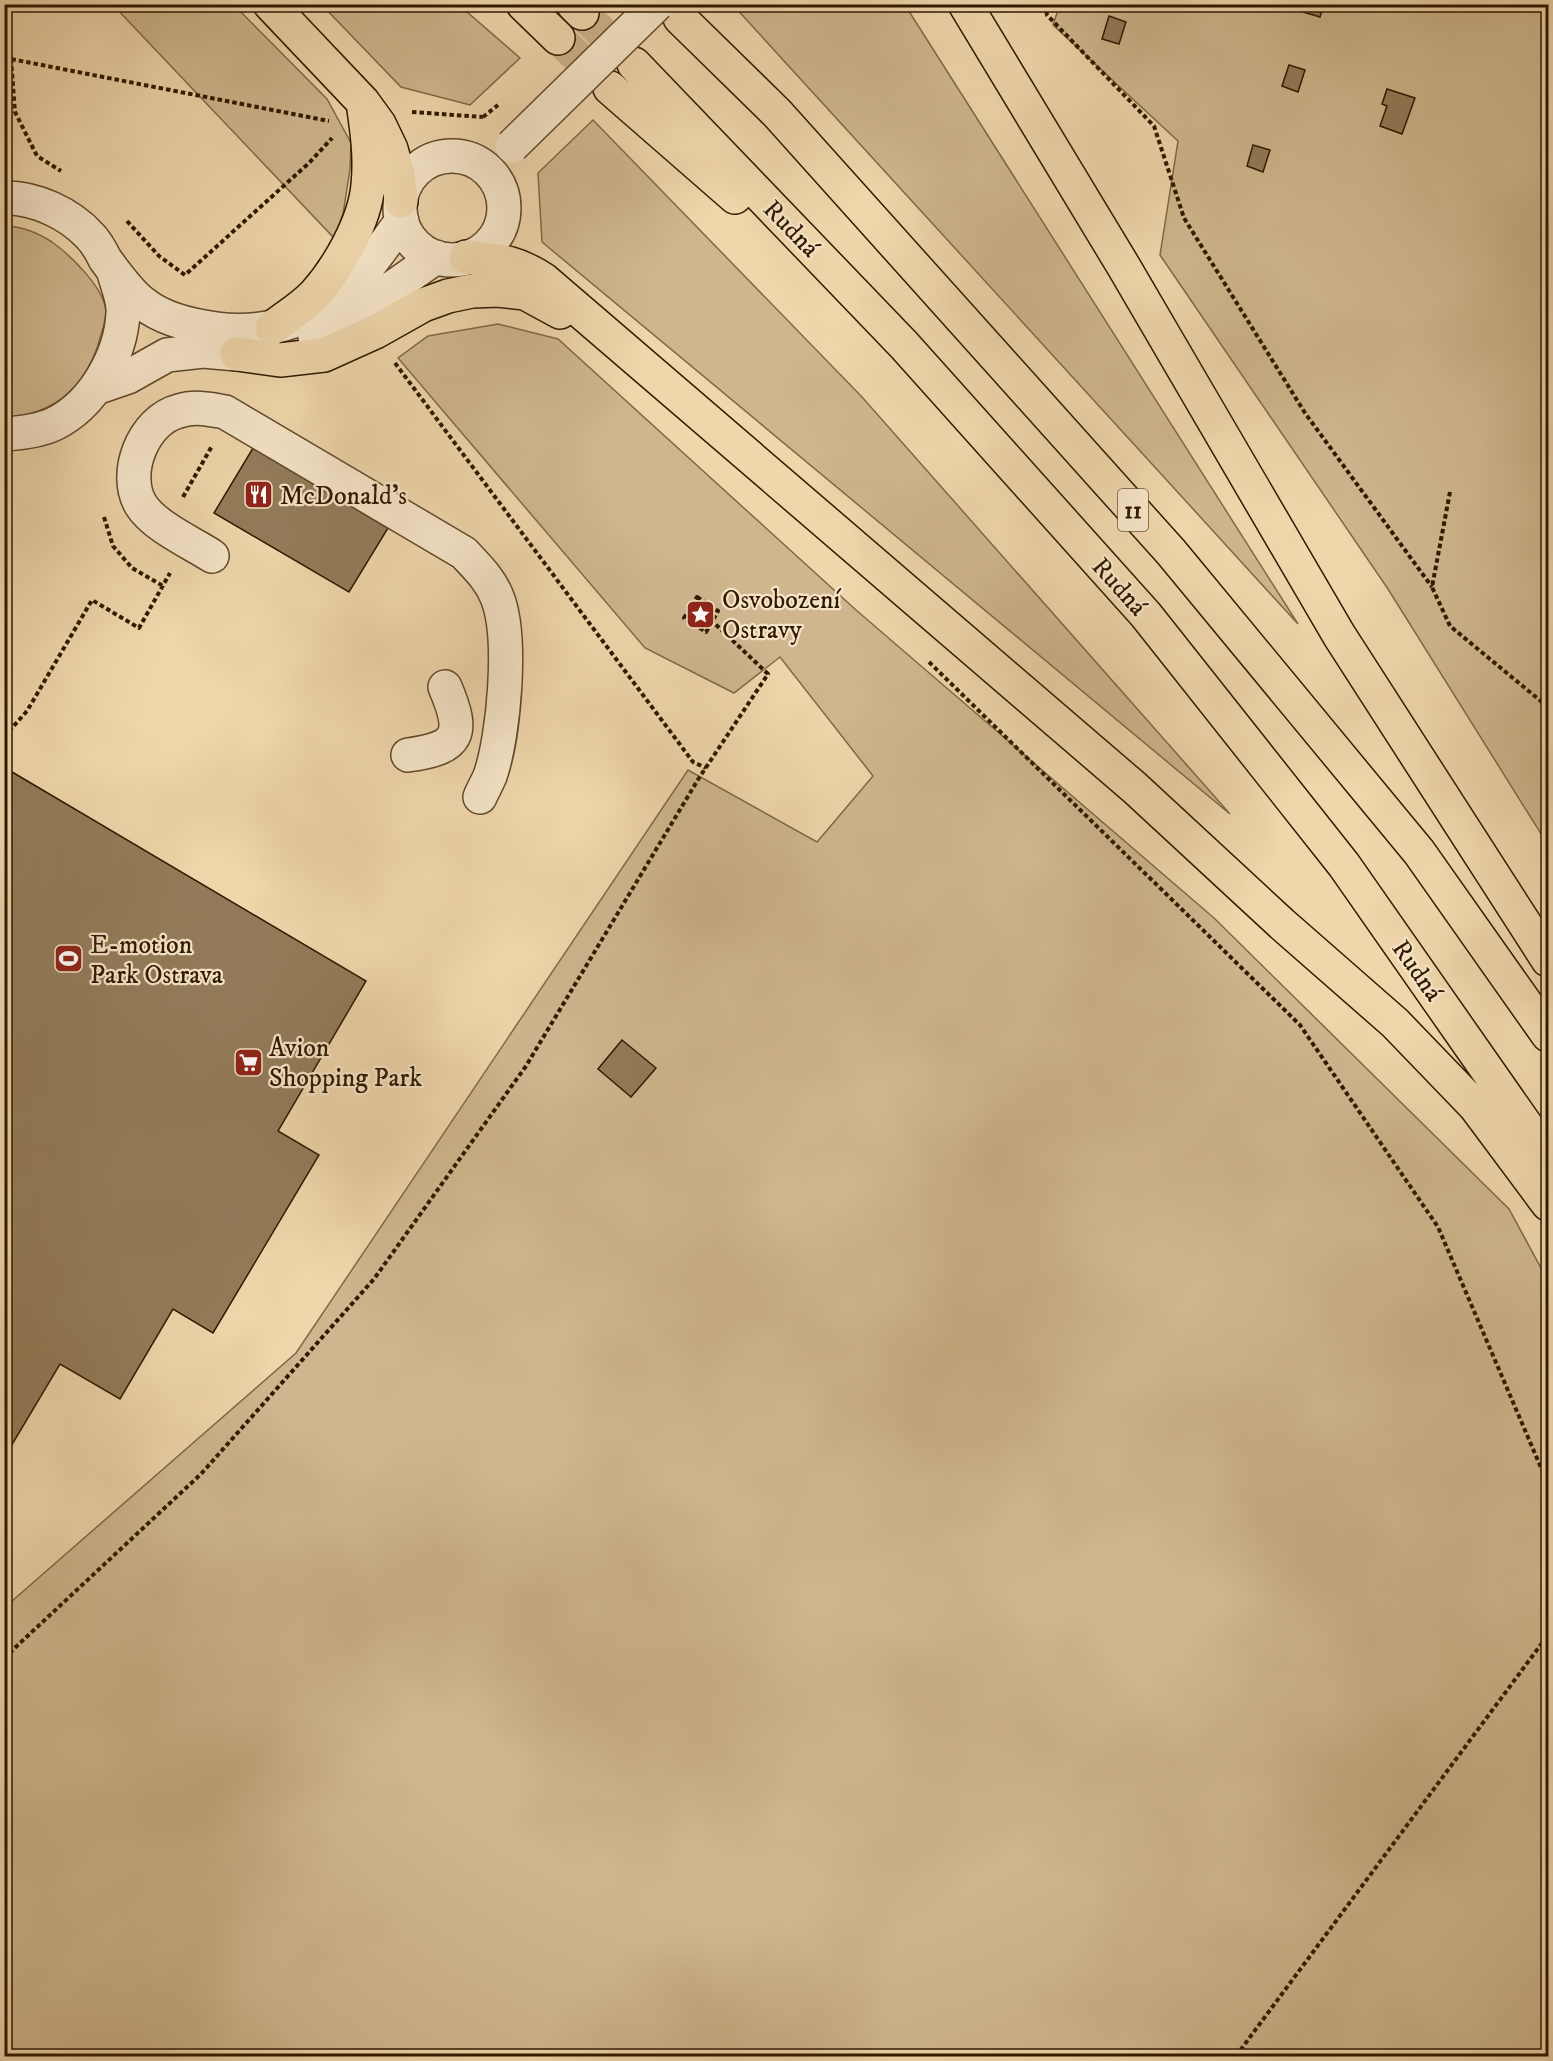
<svg xmlns="http://www.w3.org/2000/svg" width="1553" height="2061" viewBox="0 0 1553 2061" font-family="'IM FELL DW Pica',serif">
	<rect width="100%" height="100%" fill="#efd6ab"/>
	<filter id="stains"><feTurbulence type="fractalNoise" baseFrequency=".00333" numOctaves="4"/><feColorMatrix values="0 0 0 0 .2 0 0 0 0 .09 0 0 0 0 .02 0 0 0 .5 -.17"/></filter>
	<radialGradient id="worn" r=".72"><stop offset=".6" stop-color="#630" stop-opacity="0"/><stop offset="1" stop-color="#630" stop-opacity=".3"/></radialGradient>
	<path fill="#cfb68e" stroke="#806847" stroke-width="1.5" d="M1060 4 1548 5V845L1388 589 1160 255 1178 141 1053 25Z
		M113 5H234L327 99 351 143 350 169 343 214 334 238Z
		M322 5H459L520 58 470 105 401 87Z
		M733 5H905L1298 624Z
		M593 120 862 397 1230 814 542 242 538 173Z
		M4 226C21 226 38 233 52 242 70 255 106 289 106 313 105 324 100 338 97 348 81 392 51 415 5 417Z
		M498 324 558 339 856 610 1214 918 1509 1209 1548 1281V2056H5L4 1608 296 1353 688 770 817 842 873 776 780 657 734 693 645 648 398 358 428 336Z"/>
	<path fill="#937b59" stroke="#301900" stroke-width="1.5" d="M1306 4H1324L1320 17 1303 12Z
		M1109 16 1126 22 1119 44 1102 39Z
		M1289 65 1305 70 1298 92 1282 86Z
		M1387 89 1415 98 1402 134 1380 126 1387 106 1382 104Z
		M1253 145 1270 150 1263 172 1247 166Z
		M253 448 388 528 349 592 214 513Z
		M7 769 366 981 278 1131 319 1155 213 1333 173 1309 120 1399 60 1364 4 1458V773Z
		M622 1040 656 1068 631 1097 598 1069Z"/>
	<g fill="none" stroke-linecap="round" stroke-linejoin="round">
		<path stroke="#c9b089" stroke-width="33" stroke-dasharray="33 16" stroke-linecap="butt" d="M582 13 634 64
			M558 38 610 88"/>
		<defs>
			<path id="minor" d="M400 208a52 52 0 1 1 104 0a52 52 0 1 1-104 0Z
				M4 198C35 197 70 214 90 236 96 242 101 251 105 259 115 273 130 294 144 304 163 319 193 326 217 329 271 336 323 317 360 276 375 259 388 239 402 221
				M315 337 392 288 436 257
				M96 388 128 377 167 355 203 351 237 354 262 351
				M4 434C22 433 39 431 54 424 93 405 121 356 123 313 124 300 117 285 114 273
				M212 556C192 543 154 526 141 505 122 474 143 420 179 411 195 406 209 409 225 412L464 553C477 567 490 579 497 597 513 636 504 736 490 776 487 783 483 790 480 797
				M408 755C460 748 465 734 445 687"/>
			<path id="highway" d="M270 4 363 102 379 124 391 149 398 174 401 201
				M523 4 558 38
				M573 4 582 13
				M965 4 1124 267 1339 635 1548 960
				M680 18 777 113 1171 552 1419 852 1548 1035
				M634 64 904 345 1146 615 1344 865 1548 1157
				M610 88 735 197
				M466 257C499 261 516 261 544 280L1135 788 1282 924 1395 1023 1475 1106 1548 1204
				M272 328C286 317 303 307 315 294 339 267 365 221 368 185 371 157 367 130 363 102
				M237 354 280 360 324 355 375 332 423 305 448 296 472 291 498 290 525 293 560 312"/>
		</defs>
		<use href="#minor" stroke="#60482b" stroke-width="36"/>
		<use href="#highway" stroke="#301900" stroke-width="36"/>
		<path stroke="#301900" stroke-width="4" stroke-dasharray="4.5 3" stroke-linecap="butt" d="M1045 4 1047 15 1154 126 1184 218 1305 413 1432 587
			M11 59 15 112 37 156 61 171
			M4 60 11 59 329 121
			M412 112 483 117
			M127 221 159 256 185 275 309 163 332 138
			M395 363 693 762 706 768
			M1450 492 1432 587 1450 626 1548 707
			M183 497 212 446
			M104 517 113 546 132 568 163 586
			M697 597 718 611 706 632 684 618Z
			M929 662 1300 1025 1438 1227 1548 1484
			M4 737 27 711 92 600 139 628 170 573
			M4 1658 201 1474 374 1279 526 1066 699 778 768 674 712 621
			M1236 2056 1548 1635"/>
		<use href="#minor" stroke="#f5e4c8" stroke-width="33"/>
		<use href="#highway" stroke="#efd6ab" stroke-width="33"/>
		<defs>
			<path id="minor-bridge" d="M512 146 657 4"/>
		</defs>
		<use href="#minor-bridge" stroke="#60482b" stroke-width="36" stroke-linecap="butt"/>
		<path stroke="#301900" stroke-width="4" stroke-dasharray="4.5 3" stroke-linecap="butt" d="M483 117 498 105"/>
		<use href="#minor-bridge" stroke="#f5e4c8" stroke-width="33"/>
	</g>
	<defs>
		<symbol id="restaurant-square" viewBox="-11 -11 22 22"><rect x="-9" y="-9" width="18" height="18" rx="4" fill="#8f2418" stroke="#f5e4c8"/><path d="M-5-6h1v4h1v-4h1v4h1v-4h1v5L-1.5 .5V6h-2V.5L-5-1ZM5-6V6H3V1.5H1.5Q1.5-4 5-6Z" fill="#fff"/></symbol>
		<symbol id="sight-square" viewBox="-11 -11 22 22"><rect x="-9" y="-9" width="18" height="18" rx="4" fill="#8f2418" stroke="#f5e4c8"/><path d="M0-6L1.8-2.2L6-1.7L2.9 1.2L3.7 5.4L0 3.3L-3.7 5.4L-2.9 1.2L-6-1.7L-1.8-2.2Z" fill="#fff"/></symbol>
		<symbol id="stadium-square" viewBox="-11 -11 22 22"><rect x="-9" y="-9" width="18" height="18" rx="4" fill="#8f2418" stroke="#f5e4c8"/><path d="M0-5a6.5 5 0 1 0 0 10a6.5 5 0 1 0 0-10ZM-3.5-1.8h7v3.6h-7Z" fill="#fff"/></symbol>
		<symbol id="supermarket-square" viewBox="-11 -11 22 22"><rect x="-9" y="-9" width="18" height="18" rx="4" fill="#8f2418" stroke="#f5e4c8"/><path d="M-6-5.5h2.5l.6 2H6L4.5 2H-2.5L-4.4-4H-6ZM-1.5 3.2a1.3 1.3 0 1 0 .1 0ZM3 3.2a1.3 1.3 0 1 0 .1 0Z" fill="#fff"/></symbol>
	</defs>
	<g fill-rule="evenodd">
		<use href="#restaurant-square" x="242" y="478" width="33" height="33"/>
		<use href="#sight-square" x="684" y="598" width="33" height="33"/>
		<use href="#stadium-square" x="52" y="942" width="33" height="33"/>
		<use href="#supermarket-square" x="232" y="1046" width="33" height="33"/>
	</g>
	<g text-anchor="middle" stroke-width="4.5" stroke-linejoin="round" paint-order="stroke">
		<rect fill="#f5e4c8" stroke="#6b563c" stroke-width="1.5" x="1118" y="489" width="30" height="42" rx="4.5"/>
		<g font-size="24" font-weight="bold" fill="#301900">
			<text x="1133" y="518">11</text>
		</g>
		<g font-size="26" fill="#301900" stroke="#f5e4c8">
			<text transform="translate(792 228) rotate(46)" y="9">Rudná</text>
			<text transform="translate(1120 586) rotate(48)" y="9">Rudná</text>
			<text transform="translate(1418 970) rotate(55)" y="9">Rudná</text>
		</g>
		<g font-size="26" fill="#301900" stroke="#f5e4c8" text-anchor="start">
			<text x="280" y="504">McDonald's</text>
			<text x="722" y="608">Osvobození<tspan x="722" dy="30">Ostravy</tspan></text>
			<text x="90" y="953">E-motion<tspan x="90" dy="30">Park Ostrava</tspan></text>
			<text x="269" y="1056">Avion<tspan x="269" dy="30">Shopping Park</tspan></text>
		</g>
	</g>
	<rect width="1553" height="2061" fill="none" stroke="#efd6ab" stroke-width="24"/>
	<rect x="6" y="6" width="1541" height="2049" fill="none" stroke="#301900" stroke-width="3"/>
	<rect x="12" y="12" width="1529" height="2037" fill="none" stroke="#301900" stroke-width="1.5"/>
	<rect width="100%" height="100%" filter="url(#stains)"/>
	<rect width="100%" height="100%" fill="url(#worn)"/>
</svg>
